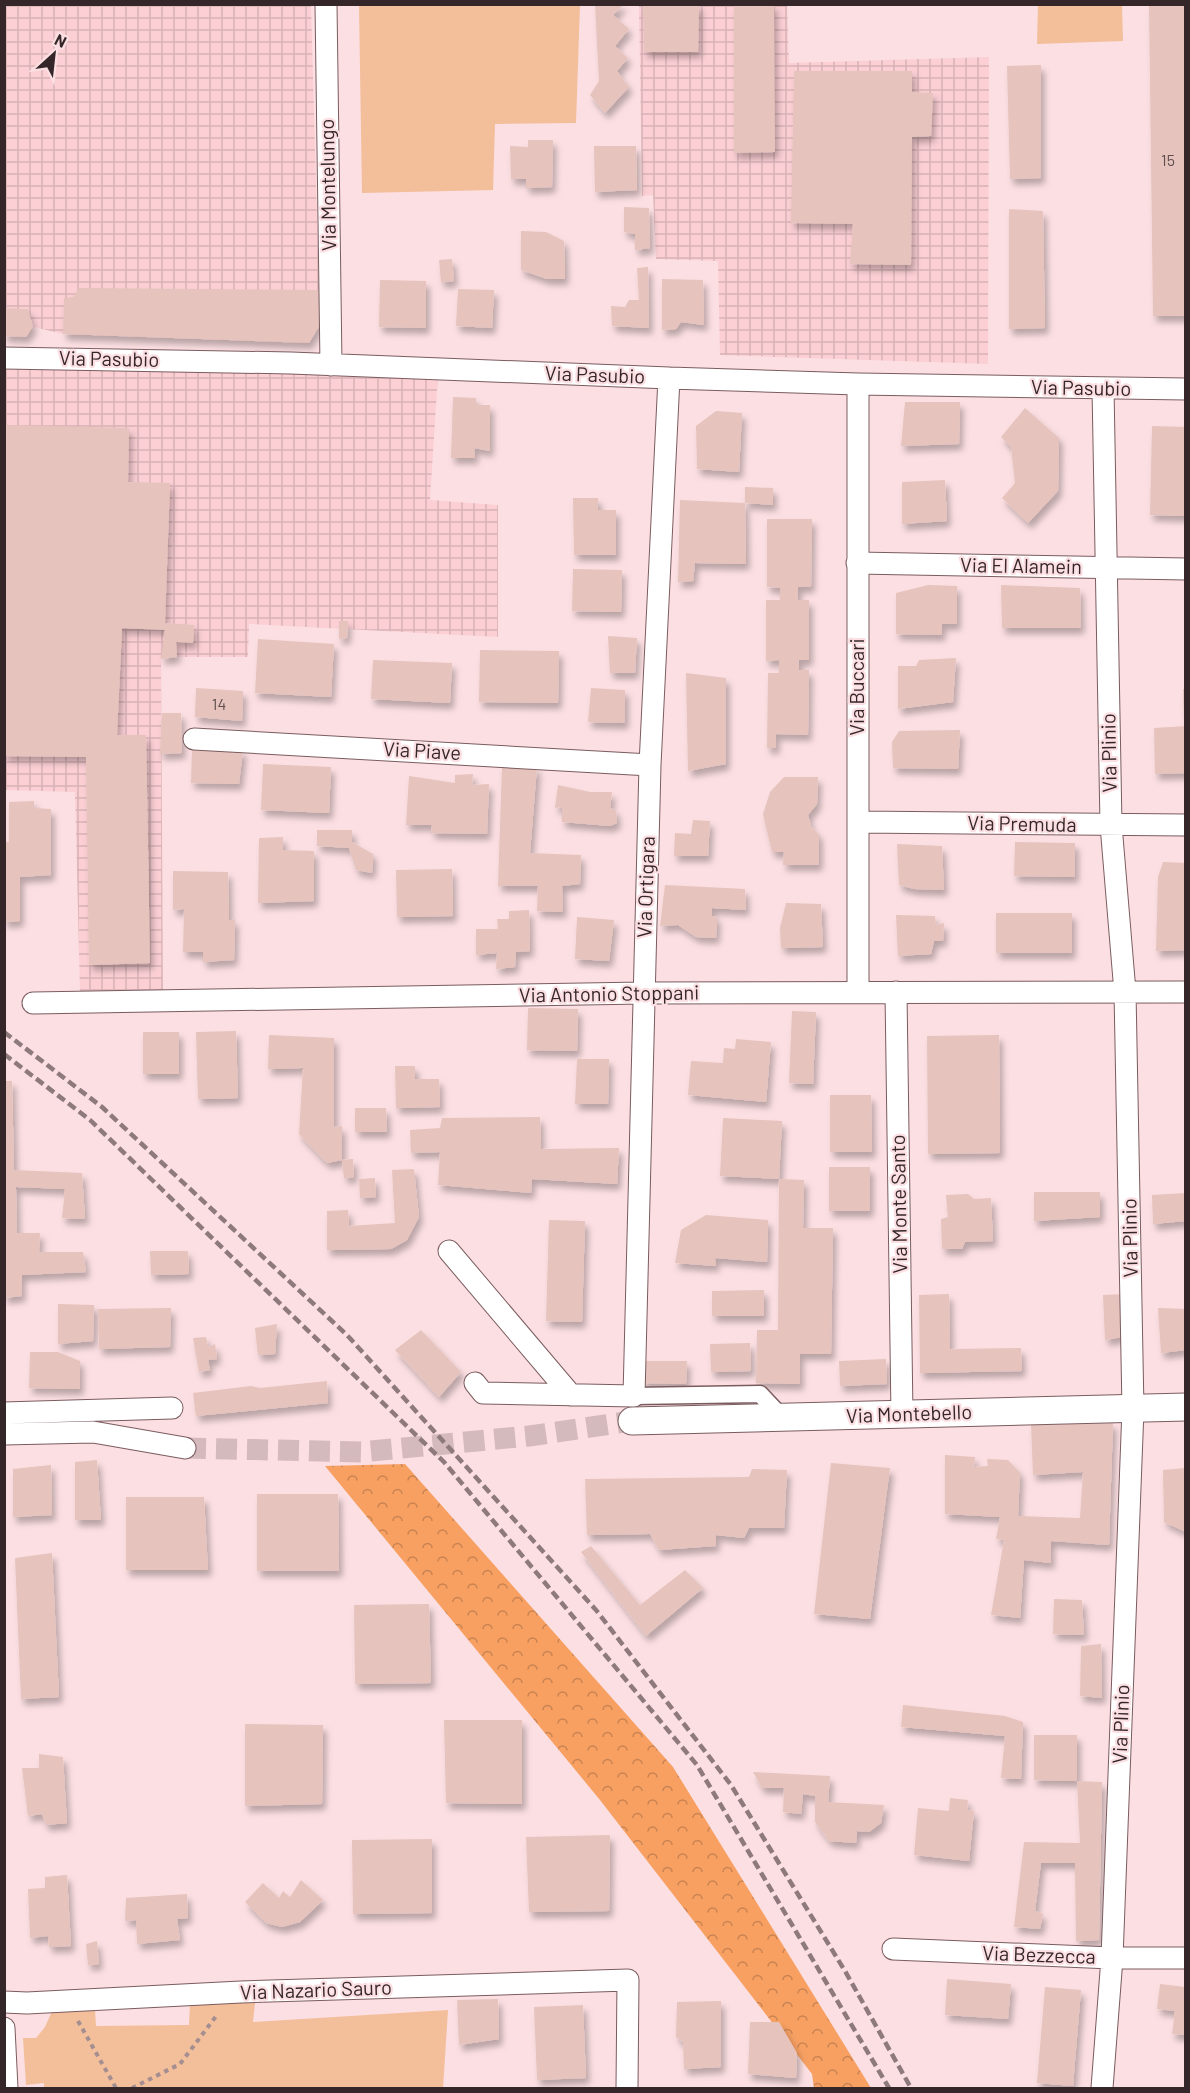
<svg xmlns="http://www.w3.org/2000/svg" width="1190" height="2093" viewBox="0 0 1190 2093" font-family="Barlow,sans-serif">
	<defs>
		<pattern id="industrial-grid" width="8" height="8" patternUnits="userSpaceOnUse" patternTransform="scale(1.5)"><rect width="8" height="8" fill="#fbcfd4"/><path d="M0 4h8M4 0v8" fill="none" stroke="#d8b2b6"/></pattern>
		<pattern id="forest-crowns" width="20" height="18" patternUnits="userSpaceOnUse" patternTransform="scale(1.5)"><rect width="20" height="18" fill="#f7a062"/><path d="M2 6a3 3 0 1 1 6 0M12 15a3 3 0 1 1 6 0" fill="none" stroke="#c98251"/></pattern>
		<filter id="shadow"><feDropShadow dx="3.5" dy="6" stdDeviation="3" flood-color="#0004"/></filter>
	</defs>
	<rect width="100%" height="100%" fill="#fcdfe2"/>
	<path fill="url(#industrial-grid)" d="M5 5H311L320 325 309 343 63 334 34 327 26 337 5 336Z
		M639 5H787L789 63 989 57 988 364 720 355 718 261 656 259 653 195 642 196Z
		M5 367 438 374 430 500 498 505V637L249 624 248 657H177L161 659 163 990 80 993 75 792 5 790Z"/>
	<path fill="#f3be9a" d="M359 5H580L576 123 495 124 493 190 362 193Z
		M1038 5H1122L1123 41 1037 44Z
		M226 2002 255 2003 253 2022 448 2010 443 2088H44V2083L26 2085 23 2038H36L45 2027 53 2009 95 2010 96 2026 189 2025 190 2004Z"/>
	<path fill="url(#forest-crowns)" d="M405 1464 673 1767 871 2088H814L812 2074 600 1800 325 1466Z"/>
	<path fill="#e6c4bd" filter="url(#shadow)" d="M595 4H624L613 15 629 29 615 46 628 58 617 71 629 87 605 113 590 95 599 81Z
		M643 4H699L698 52H644Z
		M734 4H774L775 152 734 153Z
		M1149 4H1186V316H1153Z
		M1041 65V178L1010 179 1007 66Z
		M794 71H912V92L933 93 931 136 912 137 911 265 850 264 853 224 791 223Z
		M528 140H553L552 187 526 188V179H511L510 146 528 147Z
		M594 146H636L637 190 595 192Z
		M624 207 649 208 650 248 635 250V234L624 232Z
		M1009 209 1043 211 1045 328 1009 329Z
		M521 231 546 232 564 241 565 279H547L521 270Z
		M452 259 454 281 441 282 439 260Z
		M648 267 649 328 612 326 611 306 625 307 629 300H639L637 268Z
		M662 279 703 280 704 325 681 322 676 329 662 330Z
		M380 280 426 281V328L379 327Z
		M79 288 318 290 320 325 309 343 63 334 64 298 73 297Z
		M458 289 494 290 492 328 456 326Z
		M4 308 28 309 33 327 26 337 4 336Z
		M453 397 476 398V405H490V451L474 448 475 458H451Z
		M905 402H960L959 444 901 446Z
		M1025 408 1059 438 1058 491 1028 523 1002 498 1015 483 1011 447 1001 437Z
		M716 411 742 413 739 472 697 469 696 426Z
		M4 425 129 428 128 482 170 483 165 623 194 625 193 643 176 642 177 657 161 659 165 630 122 628 117 735H146L150 963 89 965 86 757 4 756Z
		M1152 426 1186 427V516L1150 515Z
		M945 480 947 521 902 524V482Z
		M745 487 773 488V505L745 503 746 564 695 563 693 581 678 582 680 500 745 503Z
		M573 498H598V510H616V555H574Z
		M767 519H812L811 587H798V600H809V660H799V670H809L808 735 776 734V748H767L768 673H779V660L766 661V600H780V588L767 587Z
		M573 569 622 570 621 612 572 611Z
		M928 585 957 586V624H942V635L896 634V593Z
		M1001 585 1080 588 1081 628H1002Z
		M339 621H348L347 638 339 639Z
		M608 636 637 638 635 673H610Z
		M258 639 334 644 331 697 255 693Z
		M480 650 559 651 558 703 479 702Z
		M956 658 953 702 898 709V666H916L919 660Z
		M373 660 452 663 450 703 371 699Z
		M686 673 726 678V764L688 771Z
		M196 688 243 691 242 721 195 717Z
		M591 688 625 690V723L588 722Z
		M1183 689H1186V724H1184Z
		M162 713H181L182 753 160 754Z
		M1186 726V773L1155 774 1154 728Z
		M960 730 958 769 893 768 892 742 899 731Z
		M192 748 243 750 239 784 191 783Z
		M263 764 331 767 329 813 261 810Z
		M502 766 537 767 530 853 581 855 580 884 562 886 563 912 537 911 538 886H498Z
		M473 774 472 785 489 784 487 834 431 833 432 825H406L409 776 455 783V775Z
		M784 777H818L817 804 808 815 811 826 819 835V865H783L784 852H772L763 814 770 792Z
		M558 785 590 792H612L610 808 616 810 617 823 610 826 562 822V807L555 808Z
		M34 801V808L51 809V875L20 877V921L4 922V842H9V802Z
		M693 820 710 821 708 856H674L675 833 691 834Z
		M317 830H352V842L373 854 372 873 356 870 349 848 317 846Z
		M283 837V850L314 851V901L258 903 259 838Z
		M1015 842 1075 843V877L1014 876Z
		M897 844 942 846 944 890 914 889 899 885Z
		M1163 862 1186 863V950L1156 951 1158 877Z
		M452 869 453 916 397 917 396 870Z
		M173 871 228 872 229 921 235 919 234 960 203 962V952H183L184 909 173 910Z
		M665 885 745 889 746 910 712 908V916L717 917 716 938 696 937 678 925 660 926Z
		M786 903 821 904 823 947 781 948 780 928Z
		M529 910 530 951 516 952 515 967 496 969 497 953 476 955V929H498L497 919H509V911Z
		M996 913H1072V953H996Z
		M896 915 935 916 936 925 944 923 943 941H934L931 954 898 956Z
		M577 917 614 920 609 961 575 959Z
		M528 1008 578 1009 577 1051 527 1050Z
		M792 1011 816 1012 813 1084 789 1083Z
		M236 1031 238 1098 198 1099 196 1032Z
		M143 1032H179V1074H143Z
		M269 1035 334 1038V1127L342 1126V1160L327 1163 299 1134 303 1068 268 1069Z
		M999 1035 1000 1153 928 1154 927 1036Z
		M736 1039 771 1042 766 1102 688 1095 691 1061 723 1063 724 1048 735 1049Z
		M577 1059H609L608 1104H575Z
		M395 1066H415V1079H439L440 1107 396 1108Z
		M4 1081H12L14 1170 82 1173 85 1219 62 1218 65 1189 16 1187 17 1233H40L39 1252H83L86 1272 22 1275V1296L4 1298Z
		M830 1095H871L872 1152H830Z
		M355 1108H386L387 1132H355Z
		M540 1117 541 1149 619 1148 617 1184 532 1179 531 1193 438 1185 440 1152 411 1153 410 1130 440 1128 442 1118Z
		M723 1118 782 1121 779 1179 720 1176Z
		M353 1159 354 1177 344 1178 342 1160Z
		M829 1167H870V1211H829Z
		M414 1169 419 1217 407 1240 391 1249 327 1250V1211L348 1210 349 1226 395 1223 392 1170Z
		M375 1178 376 1197 360 1198 359 1179Z
		M779 1179 804 1180 803 1228H833L831 1354H800V1384L756 1383 757 1330H778Z
		M1034 1192H1100V1217L1034 1221Z
		M1186 1193V1221L1153 1224 1152 1195Z
		M968 1194 974 1199 991 1198 993 1241 965 1242 962 1249H942L941 1219 948 1217 946 1195Z
		M706 1215 768 1220 767 1262 715 1258 716 1266 675 1263 681 1230Z
		M549 1220 585 1221 582 1322 546 1321Z
		M150 1251H188L189 1274 151 1275Z
		M764 1290V1316H712V1291Z
		M949 1294 950 1349 1021 1348 1022 1371 920 1373 919 1295Z
		M1127 1294 1128 1336 1105 1340 1103 1295Z
		M58 1304 94 1305 93 1341 58 1344Z
		M171 1308 170 1347 99 1349 98 1309Z
		M1158 1308 1186 1309V1350L1161 1353Z
		M277 1324 275 1354 258 1355 255 1328Z
		M421 1330 461 1372 439 1397 395 1350Z
		M206 1337 208 1347 215 1344 217 1359 208 1360 210 1370 199 1372 193 1338Z
		M750 1343 751 1371 711 1372 710 1344Z
		M30 1352H58L80 1361V1389L29 1388Z
		M886 1359 887 1384 840 1386 839 1361Z
		M642 1361H687L686 1384 642 1383Z
		M327 1381 328 1403 196 1416 193 1393 251 1386 260 1388Z
		M1113 1423 1109 1545 1051 1541V1563L1024 1560 1020 1618 991 1615 1004 1540 996 1539 1000 1517 945 1514V1455L975 1457 974 1467 988 1466 987 1459 1008 1460 1020 1473 1018 1516 1080 1518 1083 1472 1033 1475 1031 1425Z
		M97 1460 101 1520H75V1462Z
		M831 1463 890 1468 870 1619 814 1614Z
		M51 1465 52 1515 13 1517V1469Z
		M1186 1468V1532L1164 1522 1163 1470Z
		M752 1469 787 1470 784 1528H749L744 1538 716 1535V1546L659 1550 650 1534 587 1535 585 1479 749 1477Z
		M257 1494H338L339 1571H257Z
		M126 1497H204L208 1570H126Z
		M591 1546 640 1605 685 1570 703 1588 646 1636 581 1552Z
		M52 1553 59 1697 21 1699 15 1558Z
		M1054 1599 1082 1600 1084 1635 1053 1634Z
		M429 1604 431 1683 355 1684 354 1605Z
		M1101 1644 1102 1698 1080 1696 1081 1646Z
		M903 1705 1005 1716 1023 1722 1021 1779 1001 1778 1005 1736 901 1727Z
		M444 1720H522V1804L446 1803Z
		M245 1724 323 1725 322 1804 245 1806Z
		M1034 1735H1077V1781L1034 1780Z
		M39 1754 63 1757 67 1823 46 1825 42 1814 28 1816 22 1768H39Z
		M753 1772 830 1776 828 1802 884 1805 881 1823 869 1832 857 1831 856 1843 829 1841 815 1822V1796L803 1794 801 1814 783 1812 784 1788H762Z
		M1077 1781 1102 1782 1099 1940 1076 1941 1075 1863H1041L1035 1911 1043 1914 1040 1929 1014 1927 1024 1842 1080 1843Z
		M950 1798 968 1800 967 1810 974 1811 969 1861 914 1855 918 1808 949 1811Z
		M610 1835 609 1911 529 1912 526 1837Z
		M432 1839V1913L353 1914 352 1840Z
		M67 1875 71 1946 49 1947 48 1936 30 1938 28 1889 45 1888V1877Z
		M301 1880 323 1900 300 1922 282 1927 266 1923 245 1902 263 1883 279 1898 283 1891 290 1897Z
		M187 1894 188 1918 177 1919 180 1940 137 1944 136 1920 125 1921 126 1898Z
		M97 1941 99 1964 88 1965 86 1944Z
		M947 1979 1011 1984 1008 2019 945 2015Z
		M1160 1984 1185 1987 1186 2035 1172 2034 1175 2011 1157 2009Z
		M1045 1987 1081 1990 1073 2086 1037 2083Z
		M498 1999 499 2039 459 2045 457 2000Z
		M721 2001V2067L684 2069 683 2042 676 2037 677 2002Z
		M583 2005 586 2078 537 2080 534 2007Z
		M750 2022H779L797 2053 796 2078 748 2074Z"/>
	<g fill="none" stroke-linecap="round" stroke-linejoin="round">
		<path stroke="#d4babd" stroke-width="21" stroke-dasharray="21 10" stroke-linecap="butt" d="M185 1448 361 1452 529 1436 632 1421"/>
		<defs>
			<path id="pedestrian" d="M634 1396 760 1394 777 1412"/>
			<path id="minor" d="M326 4 331 365
				M4 358 291 363 669 378 858 384 1186 389
				M857 563 1186 569
				M194 739 650 765
				M858 822 1186 825
				M858 991V384
				M896 992 902 1415
				M33 1003 643 993 1186 992
				M449 1251 571 1395
				M475 1383 483 1393 634 1396 650 765 669 378
				M4 1413 172 1408
				M4 1434 93 1432 185 1448
				M893 1949 1112 1958H1186
				M4 2002 27 2003 241 1992 628 1980 627 2088
				M4 2028 7 2088
				M1102 2088 1112 1958 1133 1409 1125 992 1111 825 1103 388"/>
			<path id="tertiary" d="M632 1421 1186 1407"/>
		</defs>
		<use href="#pedestrian" stroke="#7a5c5f" stroke-width="19"/>
		<use href="#minor" stroke="#7a5c5f" stroke-width="23"/>
		<use href="#tertiary" stroke="#7a5c5f" stroke-width="29"/>
		<path stroke="#a48e90" stroke-width="4" stroke-dasharray="4.5 4.5" stroke-linecap="butt" d="M78 2021 116 2088
			M132 2088 180 2064 217 2015"/>
		<use href="#pedestrian" stroke="#fff" stroke-width="16"/>
		<use href="#minor" stroke="#fff" stroke-width="21"/>
		<use href="#tertiary" stroke="#fff" stroke-width="27"/>
		<path stroke="#8e797c" stroke-width="4.5" stroke-dasharray="9 4.5" stroke-linecap="butt" d="M4 1032 102 1107 347 1335 596 1610 731 1785 845 1971 911 2088
			M4 1054 90 1120 444 1462 697 1765 889 2088"/>
	</g>
	<g text-anchor="middle" stroke-width="4.5" stroke-linejoin="round" paint-order="stroke">
		<g font-size="16" fill="#614e4e">
			<text x="1168" y="166">15</text>
			<text x="219" y="710">14</text>
		</g>
		<g font-size="20" fill="#352729" stroke="#fcdfe2">
			<text transform="translate(328 185) rotate(-91)" y="7">Via Montelungo</text>
			<text transform="translate(109 359) rotate(1)" y="7">Via Pasubio</text>
			<text transform="translate(595 375) rotate(2)" y="7">Via Pasubio</text>
			<text transform="translate(1081 388) rotate(1)" y="7">Via Pasubio</text>
			<text transform="translate(1021 566) rotate(1)" y="7">Via El Alamein</text>
			<text transform="translate(857 687) rotate(-90)" y="7">Via Buccari</text>
			<text transform="translate(422 751) rotate(3)" y="7">Via Piave</text>
			<text transform="translate(1109 753) rotate(-91)" y="7">Via Plinio</text>
			<text transform="translate(1022 824) rotate(1)" y="7">Via Premuda</text>
			<text transform="translate(646 887) rotate(-88)" y="7">Via Ortigara</text>
			<text transform="translate(609 994) rotate(-1)" y="7">Via Antonio Stoppani</text>
			<text transform="translate(899 1204) rotate(-91)" y="7">Via Monte Santo</text>
			<text transform="translate(1130 1238) rotate(-91)" y="7">Via Plinio</text>
			<text transform="translate(909 1414) rotate(-2)" y="7">Via Montebello</text>
			<text transform="translate(1121 1724) rotate(-88)" y="7">Via Plinio</text>
			<text transform="translate(1039 1955) rotate(2)" y="7">Via Bezzecca</text>
			<text transform="translate(316 1990) rotate(-2)" y="7">Via Nazario Sauro</text>
		</g>
	</g>
	<rect width="1190" height="2093" fill="none" stroke="#352729" stroke-width="12"/>
	<g transform="translate(54 54) rotate(27)" stroke="#fcdfe2" stroke-width="4.5" paint-order="stroke">
	<path d="M0-4.5L10 22L0 15L-10 22Z" fill="#352729"/>
	<text y="-9" font-size="16" font-weight="bold" text-anchor="middle" fill="#352729">N</text>
	</g>
</svg>
